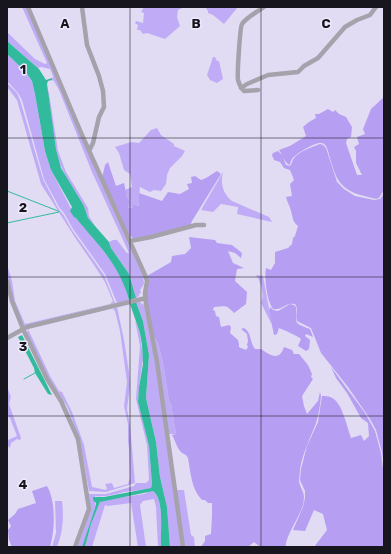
<svg xmlns="http://www.w3.org/2000/svg" width="391" height="554" viewBox="0 0 391 554" font-family="Rubik,sans-serif">
	<rect width="100%" height="100%" fill="#e1dcf3"/>
	<path fill="#c0acf6" d="M22 7H26L143 275 144 284 140 290 141 293 139 294V296L136 298 129 274 111 248 109 242 113 240H117L127 253H129L92 172 59 90 54 81 52 80 53 76 50 69 41 67 38 68 7 41V32L35 59 45 64 47 63Z
		M144 7H184L178 10 177 17 180 26 165 39 147 33 143 34 140 30H137L138 25 135 23 136 21 143 23 144 13 141 12Z
		M205 7H238L224 24 213 15 208 13V11Z
		M7 54 25 71 32 81 35 94 45 151 51 170 76 218 89 232 116 267 123 282 129 300 117 303 105 274 73 229 64 213 59 207 44 179 22 100 18 93 7 81Z
		M213 57H215L217 61H219L223 79 217 83 210 80 207 75Z
		M7 83 17 93 20 100 43 179 58 208 63 214 72 230 104 275 115 303 24 326C16 307 7 287 7 265L12 281 15 301 25 324 110 304 113 301 105 282 94 265 76 239 41 184 17 100 7 87Z
		M47 87 49 93 58 151 66 172 88 208 89 216 95 226 88 218 84 206 67 179 60 164 56 149Z
		M157 128 161 135 174 144V146L185 151 182 156 170 168 167 175 166 184 161 191 154 190 150 192 140 187C138 198 144 207 129 208L126 206 130 202 127 197 125 190 132 187 130 174 124 170 119 153 115 147 131 142 139 143 151 130Z
		M223 172C220 183 223 194 232 201L269 217 272 222 237 214 238 207 221 204 213 212 201 210Z
		M256 275 263 276 272 325 261 303C265 295 261 282 256 275Z
		M138 301 144 305 153 346 182 547H170L167 507 160 477 156 442 146 398 149 355 143 321 136 302Z
		M117 307 124 340 129 372 130 386 127 409 130 425 135 483 106 492 89 491 80 440 67 406 49 379 27 333 28 329 50 376 59 391 62 392 72 412 84 445 92 487 106 490 107 488 105 484 112 483 114 488 128 484 130 478 129 448 128 442V424L124 406 127 382 120 331 115 311 113 309Z
		M135 320 140 333 143 358 139 387 138 402 149 446 152 484 151 488C142 491 133 490 124 492 114 495 105 497 95 496V508L82 547H77C84 530 91 513 89 494H106L134 486 136 483H146L149 480 147 445 136 399 140 346Z
		M154 337C162 345 167 388 169 401L171 404 176 434H168Z
		M8 389 10 395 11 396 9 404 21 438 20 440 17 439 11 443 10 448 8 446 7 439 8 440 17 436 10 418 7 415Z
		M176 490H184L191 535 194 537 195 547H184Z
		M150 491H153C165 500 160 533 161 547H158L156 507 154 499 143 501 140 505 146 547H138L131 503 108 506 105 505 92 547H85L91 524 100 502 105 500 144 494Z
		M55 501H62C64 517 63 532 57 547H52L56 533Z"/>
	<path fill="#b69ef2" d="M384 97V190L379 198C374 200 370 197 364 196 335 189 335 173 327 148 326 145 324 143 320 143 314 143 295 154 292 159 291 161 290 163 290 165 284 163 283 155 279 150L290 146 306 136 303 127 309 122 316 118 315 114H319L328 109 333 112 335 110 339 114 346 117 352 127 351 137 347 139 346 143 357 175H362L356 163V151L354 147 359 144 357 137 365 134 363 129 371 109Z
		M320 144 323 145 326 148 337 182 344 189 355 196 374 200 380 199 384 194V466L382 452 376 430 370 419 348 387 321 353 311 328 297 321C295 314 299 309 295 304 286 302 281 311 273 309 267 301 264 278 266 268L271 270 275 263V252L288 248 292 244 293 238 295 236 298 226C292 221 293 217 291 211 290 206 287 202 286 197L292 196 290 184 294 180 290 170 284 168 280 162 274 160 272 155 273 153 278 151 282 155 286 165 290 166C292 164 292 161 294 158 300 151 312 147 320 144Z
		M108 162 116 186 124 183 127 197 130 202 127 206 129 208H132L134 205 137 206 139 204V193L162 201 168 192 180 194 189 189 187 184 192 183 191 177 195 176 201 180 206 178 217 171 221 174 192 221 190 226 134 239 128 234 116 206 102 178 105 165Z
		M189 237 215 240 217 243 232 245 242 253 241 258 235 253 228 251 233 263 244 268 237 269 235 281 247 292 246 304 234 313C226 305 227 306 214 307L213 310 215 311 216 316 219 317 221 327 229 325 231 327 230 333 238 340C241 350 235 345 246 350L248 347 247 345 248 341 247 334 241 329 244 328C252 333 249 341 255 349H261C270 355 279 362 284 347L292 350 294 354H299L308 365 312 374 311 377 313 379 302 396 304 406 307 414 318 401 320 392 321 396C320 405 319 414 316 423 310 439 303 452 300 469 300 473 299 478 299 481 301 492 306 491 303 505 300 516 284 539 286 547L259 546 254 542 248 547H201L205 541V536L211 534 212 516V503H208L205 500H202C191 488 191 474 188 458L186 455C178 453 176 442 172 435L176 434 171 404 169 401C167 388 162 345 154 337L147 303V276L171 262 172 256 185 254 191 248Z
		M290 304 294 305 296 307C297 324 292 322 310 329L313 337 306 334 305 336 310 340 309 349 306 351 298 346 301 339C298 336 284 330 279 328L277 334 274 335 269 311 270 307 273 310 278 311Z
		M331 367 365 413 375 431 381 453 384 477V547H314L327 530 323 514 314 510 305 531 293 530 303 507 305 498V491L300 480 301 469 307 446 318 422 322 396C325 396 329 396 332 398 342 402 347 427 351 438L361 435 364 441 369 436 368 423 361 418 347 393 336 378Z
		M47 486C56 501 55 530 50 547H12L9 540 8 530 11 526 8 520 15 514 18 509 36 503 32 491Z"/>
	<path fill="#32ba9d" d="M7 41 39 69 46 80 52 78V80L48 81 47 84 56 149 61 168 84 206 88 218 109 242 111 248 129 274 136 298 129 300C119 264 99 246 76 218L74 217 70 211 72 207 51 170 45 151 35 94 32 81 25 71 7 54Z
		M136 302 143 321 149 355 146 398 156 442 160 477 167 507 170 547H161C160 533 165 500 153 491L100 502 91 524 85 547H82L95 508 96 503 93 500V497H104L151 488 152 484 149 446 138 402 139 387 143 364 142 345 140 333 130 304Z
		M22 335 52 395 48 394 35 373 34 368 18 337Z"/>
	<g fill="none" stroke-linecap="round" stroke-linejoin="round">
		<path stroke="#32ba9d" stroke-width="1" d="M7 191 58 211 59 212 7 223
			M24 379 35 373"/>
		<path stroke="#a5a2ac" stroke-width="4.5" d="M28 7 82 135 145 275 147 281 145 293 146 304 157 362 183 547
			M82 7 87 45 99 76 103 91 104 107 99 117 93 143 89 151
			M241 88 247 84 268 75 298 72 304 66 318 58 345 27 357 20 370 15 376 7
			M258 90 244 91C241 88 239 84 238 80 237 75 240 27 242 24 247 17 257 12 264 7
			M130 241 151 237 196 225H204
			M7 281 12 301 23 329 47 379 61 401 78 439 89 509 75 547
			M7 338 27 327 146 298"/>
	</g>
	<path fill="none" stroke="#17151d" stroke-width="1" stroke-opacity="0.55" d="M130 7V547M261 7V547M7 138H384M7 277H384M7 416H384"/>
	<g font-size="13" text-anchor="middle" font-weight="bold" fill="#17151d" stroke="#eeeafc" stroke-width="3" stroke-linejoin="round" paint-order="stroke">
		<text x="65" y="28">A</text>
		<text x="196" y="28">B</text>
		<text x="326" y="28">C</text>
		<text x="23" y="74">1</text>
		<text x="23" y="212">2</text>
		<text x="23" y="351">3</text>
		<text x="23" y="489">4</text>
	</g>
	<rect width="391" height="554" fill="none" stroke="#17151d" stroke-width="16"/>
</svg>
